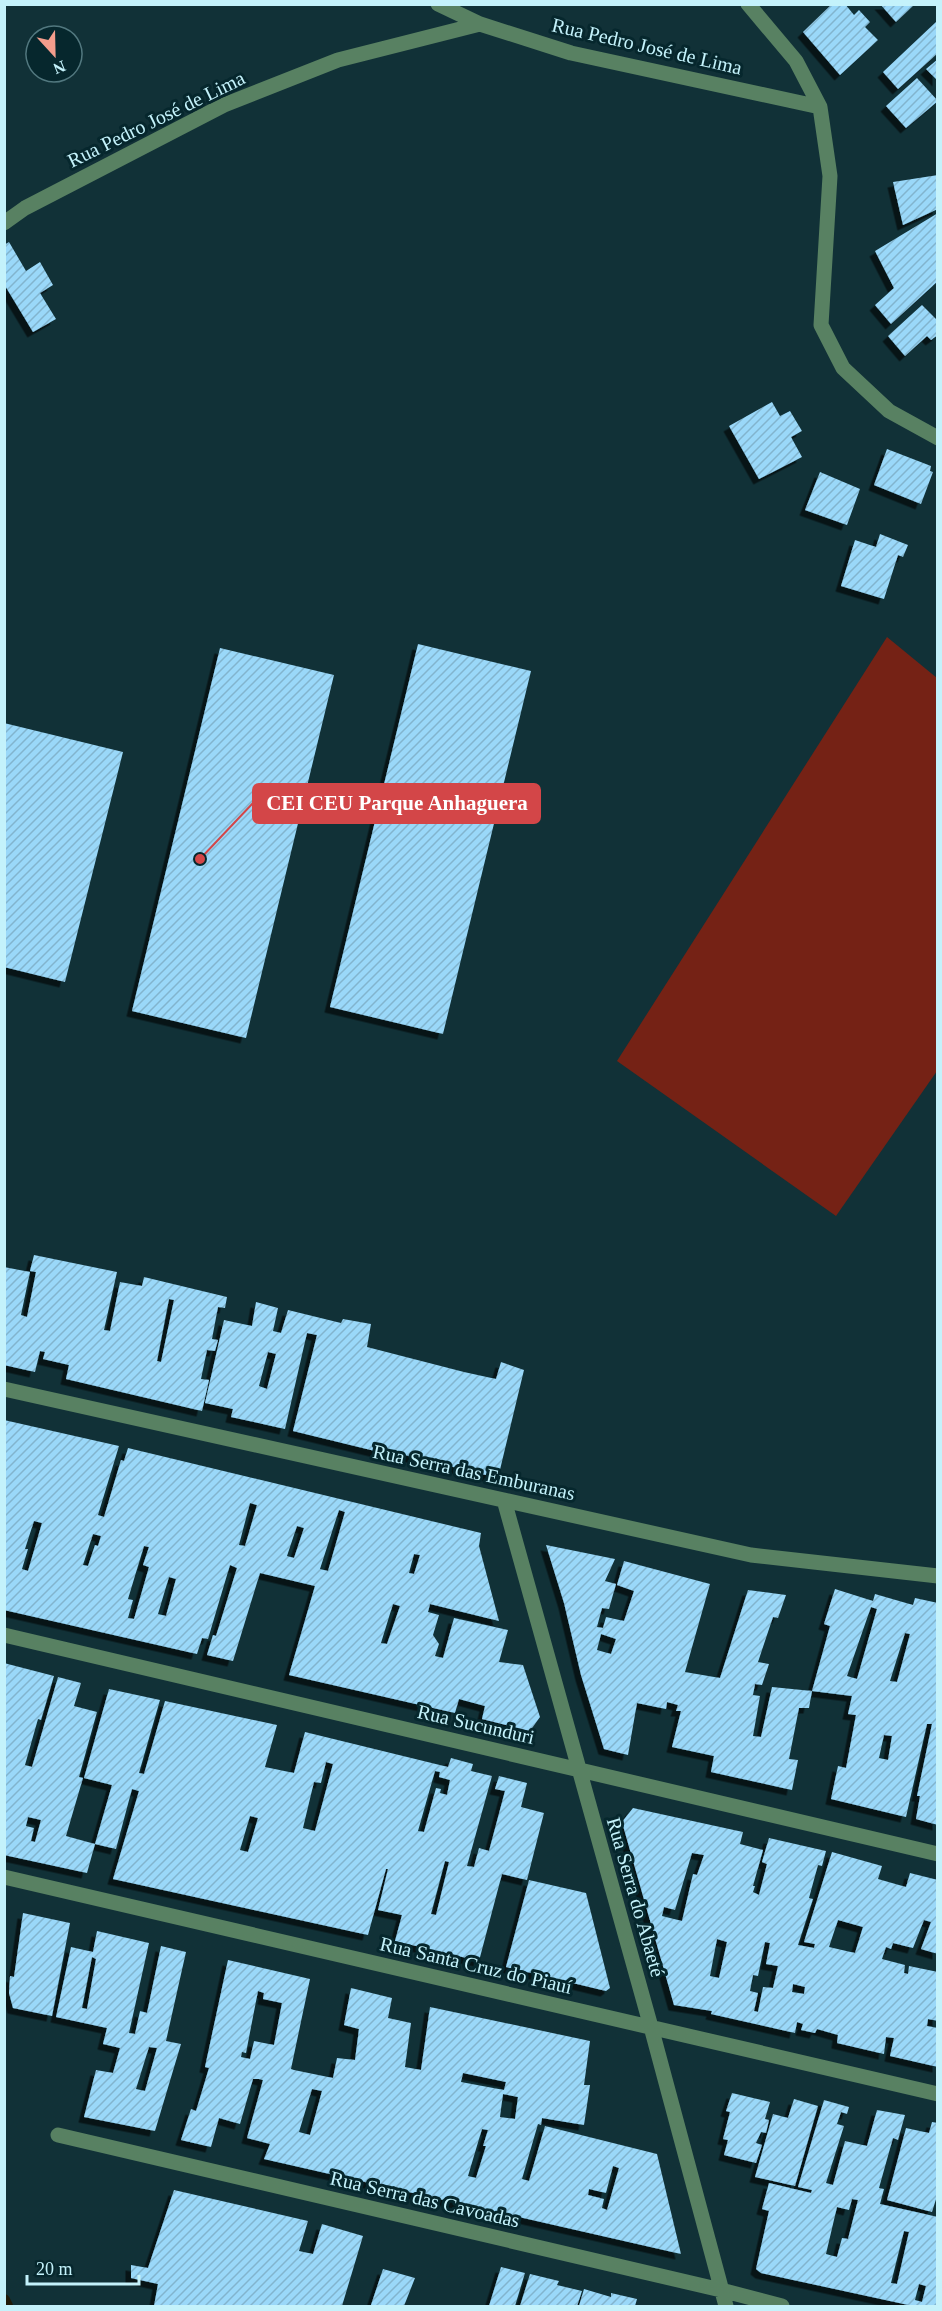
<svg xmlns="http://www.w3.org/2000/svg" width="942" height="2311" viewBox="0 0 942 2311" font-family="Georgia,serif">
	<defs>
		<pattern id="building-hatch" width="6" height="6" patternUnits="userSpaceOnUse" patternTransform="scale(1.5)"><rect width="6" height="6" fill="#9ad8f9"/><path d="M-1 1l2-2M0 6l6-6M5 7l2-2" fill="none" stroke="#82b4ce"/></pattern>
		<filter id="shadow"><feDropShadow dx="-5.5" dy="5.5" stdDeviation="0" flood-color="#0009"/></filter>
	</defs>
	<rect width="100%" height="100%" fill="#113137"/>
	<path fill="#752215" d="M887 637 937 678V1071L836 1216 617 1061Z"/>
	<g fill="none" stroke-linecap="round" stroke-linejoin="round">
		<path stroke="#1f1a09" stroke-width="12" d="M4 2300 7 2306"/>
	</g>
	<path fill="url(#building-hatch)" fill-rule="evenodd" filter="url(#shadow)" d="M832 4H845L854 15 859 10 870 22 865 27 878 40 840 75 803 32Z
		M880 4H915L896 22Z
		M936 22 938 53 898 89 883 72Z
		M938 59V81L926 69Z
		M917 78 938 101 906 128 886 106Z
		M938 175V209L903 225 893 182Z
		M938 213V281L891 324 875 305 894 288 875 251Z
		M9 242 26 271 40 262 53 285 40 293 56 319 33 332 4 284V245Z
		M922 305 938 321V335L931 340 927 336 905 356 888 336Z
		M772 402 780 416 790 411 802 431 791 437 802 457 759 479 729 426Z
		M887 449 931 466 930 471 933 472 921 504 874 485Z
		M820 472 860 489 847 525 805 510Z
		M880 534 908 545 903 557 898 555 884 599 841 586 855 540 876 547Z
		M418 644 531 671 443 1034 330 1007Z
		M220 648 334 675 246 1038 132 1011Z
		M4 723 123 752 65 982 4 967Z
		M34 1255 117 1272 104 1330 110 1331 120 1282 142 1286 144 1277 227 1297 225 1308 218 1307 212 1339 218 1340 215 1351 207 1350 201 1379 209 1380 202 1411 66 1379 69 1365 43 1359 45 1352 40 1351 35 1372 4 1365V1267L30 1272 21 1315 27 1317 36 1272 30 1271ZM169 1299 174 1300 161 1362 157 1361Z
		M256 1302 278 1308 273 1331 281 1333 288 1310 341 1323 343 1319 371 1324 367 1347 464 1372 496 1379 501 1362 524 1370 498 1478 380 1449 379 1452 293 1431 317 1335 307 1333 285 1429 231 1417 233 1409 205 1403 224 1320 252 1326ZM268 1352 276 1354 267 1389 259 1386Z
		M4 1420 119 1446 98 1515 104 1517 121 1460 124 1461 128 1448 481 1533 479 1546 499 1621 430 1604 428 1612 439 1615 433 1635 439 1644 435 1656 443 1658 454 1618 508 1630 499 1662 523 1665 540 1717 530 1731 482 1719 485 1706 459 1699 455 1713 289 1675 315 1586 260 1573 233 1661 207 1655 213 1635 216 1636 237 1568 230 1565 208 1639 202 1638 197 1654 4 1610ZM250 1503 257 1505 245 1546 239 1545ZM339 1510 345 1512 328 1571 320 1569ZM34 1521 42 1523 28 1571 22 1569 28 1549H25ZM297 1526 304 1528 294 1558 287 1556ZM93 1534 101 1536 98 1546 95 1545 88 1566 83 1565ZM144 1546 149 1547 143 1565 149 1567 134 1619 128 1618 133 1600 128 1599ZM414 1554 420 1555 414 1574 409 1573ZM169 1577 176 1579 166 1616 158 1614ZM393 1604 400 1606 387 1644 381 1643Z
		M546 1545 615 1559 605 1581 616 1584 609 1609 602 1608 597 1627 603 1628 606 1617 624 1621 634 1591 617 1585 624 1561 710 1584 685 1672 720 1678 748 1590 786 1595 778 1618 773 1617 758 1662 769 1664 762 1685 755 1684 753 1695 760 1696 753 1736 761 1737 772 1687 812 1691 830 1626 824 1624 835 1589 873 1601 875 1594 913 1605 915 1598 938 1603V1825L916 1819 920 1796H917L932 1724H927L906 1817 831 1799 838 1766 846 1768 856 1715 848 1714 852 1696 812 1691 809 1708H799L789 1759 798 1760 792 1790 711 1772 714 1756 672 1747 681 1711H676L678 1705 667 1702 666 1709 637 1703 628 1755 604 1749 581 1675 564 1603ZM871 1607 877 1609 857 1679 847 1676ZM905 1633 910 1634 897 1682 890 1681ZM601 1634 616 1639 611 1654 597 1650ZM884 1735 892 1736 888 1760 879 1758Z
		M4 1663 54 1676 41 1720 38 1719 25 1765 32 1767 58 1677 81 1683 74 1706 97 1712 79 1777 83 1778 66 1836 95 1844 112 1785 84 1778 109 1689 160 1700 139 1773 144 1774 165 1701 277 1725 265 1767 294 1773 305 1732 448 1767 451 1758 473 1764 471 1771 492 1776 467 1866 474 1867 479 1848 489 1851 505 1791 495 1789 499 1776 527 1783 521 1807 544 1813 527 1880 502 1874 479 1961 395 1941 402 1915 378 1910 388 1869H386L368 1935 113 1879 139 1791 132 1789 116 1849 95 1844 87 1873 4 1855ZM326 1762 333 1764 315 1831 303 1828 314 1782 321 1783ZM435 1771 440 1772 439 1777 450 1780 447 1795 440 1793 441 1789 436 1788 424 1832 418 1831ZM250 1816 258 1818 248 1852 240 1850ZM28 1817 41 1820 35 1842 31 1841 34 1828 26 1826ZM445 1861 449 1862 436 1915 431 1914Z
		M633 1808 743 1832 740 1844 763 1850 753 1886H755L753 1892 759 1895 767 1864 762 1862 769 1838 826 1851 822 1866 818 1865 809 1898 813 1899 798 1945 814 1948 815 1944 804 1942 832 1852 882 1866 878 1879 906 1887 910 1873 938 1880V1954L921 1949 931 1922 924 1920 913 1948 893 1943 891 1949 886 1947 882 1959 905 1965 904 1973 908 1974 909 1966 938 1972V2021L928 2019 927 2026 938 2028V2067L890 2056 894 2038 886 2037 884 2054 837 2043 838 2035 817 2029 815 2033 801 2030 803 2024 797 2022 795 2033 711 2014 712 2011 674 2005 622 1822ZM692 1853 704 1855 697 1875 693 1874 682 1921 662 1916 664 1907 675 1910ZM838 1920 863 1927 855 1953 829 1947ZM717 1939 727 1942 719 1978 710 1976ZM765 1942 770 1943 766 1964 778 1966 773 1988 763 1987 758 2012 754 2011 758 1993 750 1991 753 1975 758 1976ZM793 1984 805 1987 804 1994 792 1992Z
		M529 1880 586 1893 610 1988 606 1991 506 1967Z
		M23 1913 70 1923 52 2016 13 2008 9 1993 10 1976 14 1977Z
		M97 1931 149 1943 129 2033 135 2034 140 2011 147 2013 161 1946 186 1952 166 2041 181 2044 155 2131 84 2117 96 2070 113 2073 120 2048 103 2044 107 2028 56 2017 71 1947 93 1952ZM92 1957 96 1959 87 2009 82 2008ZM149 2047 157 2048 145 2091 136 2089Z
		M228 1960 310 1979 291 2069 294 2070 333 2078 337 2058 355 2060 359 2029 344 2025 351 1988 392 1998 388 2018 411 2023 405 2067 421 2070 430 2007 590 2041 584 2085H590L584 2125 542 2118 541 2125 538 2124 522 2179 529 2181 545 2126 657 2154 681 2254 264 2159 270 2144 247 2138 263 2080 259 2079H253L240 2124 219 2118 211 2147 181 2140 191 2109 196 2111 209 2068 205 2067ZM258 1991 264 1993 263 1999 282 2003 274 2045 254 2041 250 2059 241 2057 242 2052 246 2053ZM463 2073 506 2082 504 2090 461 2082ZM312 2089 322 2091 310 2135 299 2132ZM503 2094 518 2097 515 2119 500 2117ZM482 2129 488 2130 483 2146H486L476 2178 468 2176ZM613 2166 619 2168 607 2210 602 2208 604 2199 588 2195 589 2189 606 2193Z
		M732 2093 770 2102 765 2119 769 2120 766 2133 761 2132 756 2143 762 2145 756 2163 724 2155 728 2140 723 2139 730 2112 726 2111Z
		M794 2099 818 2106 795 2186 755 2177 773 2114 788 2118Z
		M824 2100 849 2107 847 2114 841 2112 837 2124 844 2126 826 2183 833 2185 845 2141 867 2146 877 2110 905 2115 898 2140 893 2138 879 2188 884 2189 880 2204 938 2217V2306H913L761 2273 756 2269 769 2211 762 2209 769 2183 811 2193 812 2190 798 2187ZM852 2199 858 2200 848 2239 842 2238 837 2257 826 2254 837 2207 849 2210ZM904 2231 909 2232 897 2284 891 2283ZM919 2284 926 2286 922 2302 915 2300Z
		M932 2122 938 2123V2193L932 2212 887 2200 906 2128 929 2133Z
		M174 2190 308 2221 299 2251 313 2254 322 2224 363 2236 342 2306H154L158 2284 131 2278V2265L148 2268Z
		M501 2267 525 2273 515 2306H489Z
		M383 2269 415 2278 404 2306 371 2305Z
		M530 2274 559 2281 557 2285 582 2291 577 2306H520Z
		M584 2289 611 2297V2293L637 2299 635 2306H579Z"/>
	<g fill="none" stroke-linecap="round" stroke-linejoin="round">
		<path stroke="#588162" stroke-width="15" d="M438 4 480 24
			M748 4 796 61 820 107 830 176 821 325 843 368 889 411 938 438
			M4 223 25 208 224 105 338 60 480 24 571 53 820 107
			M4 1389 751 1555 938 1576
			M504 1500 651 2027 726 2306
			M4 1635 938 1854
			M4 1877 938 2094
			M58 2135 721 2290 782 2306"/>
	</g>
	<g text-anchor="middle" stroke-width="6" stroke-linejoin="round" paint-order="stroke">
		<g font-size="20" fill="#c4f2fb" stroke="#06272d">
			<text transform="translate(647 46) rotate(13)" y="7">Rua Pedro José de Lima</text>
			<text transform="translate(156 119) rotate(-26)" y="7">Rua Pedro José de Lima</text>
			<text transform="translate(474 1472) rotate(12)" y="7">Rua Serra das Emburanas</text>
			<text transform="translate(476 1724) rotate(13)" y="7">Rua Sucunduri</text>
			<text transform="translate(636 1897) rotate(74)" y="7">Rua Serra do Abaeté</text>
			<text transform="translate(476 1965) rotate(13)" y="7">Rua Santa Cruz do Piauí</text>
			<text transform="translate(425 2199) rotate(13)" y="7">Rua Serra das Cavoadas</text>
		</g>
	</g>
	<path fill="none" stroke="#d34648" stroke-width="2" d="M200 859L253 803"/>
	<circle fill="#d34648" stroke="#06272d" stroke-width="2" cx="200" cy="859" r="6"/>
	<rect fill="#d34648" stroke="#d34648" stroke-width="2" x="253" y="784" width="287" height="39" rx="6"/>
	<g font-size="21" text-anchor="middle" font-weight="bold" fill="#fff">
		<text x="397" y="810">CEI CEU Parque Anhaguera</text>
	</g>
	<rect width="942" height="2311" fill="none" stroke="#c4f2fb" stroke-width="12"/>
	<g transform="translate(54 54) rotate(158)"><circle r="28" fill="#06272d" stroke="#52787f" stroke-width="1.5"/>
	<path d="M0-4.5L10 22L0 15L-10 22Z" fill="#f49d8c"/>
	<text y="-9" font-size="16" font-weight="bold" text-anchor="middle" fill="#c4f2fb">N</text>
	</g>
	<path d="M27 2275v9h112v-9" fill="none" stroke="#c4f2fb" stroke-width="3"/>
	<text x="36" y="2275" font-size="18" fill="#c4f2fb" stroke="#06272d" stroke-width="4.5" paint-order="stroke">20 m</text>
</svg>
